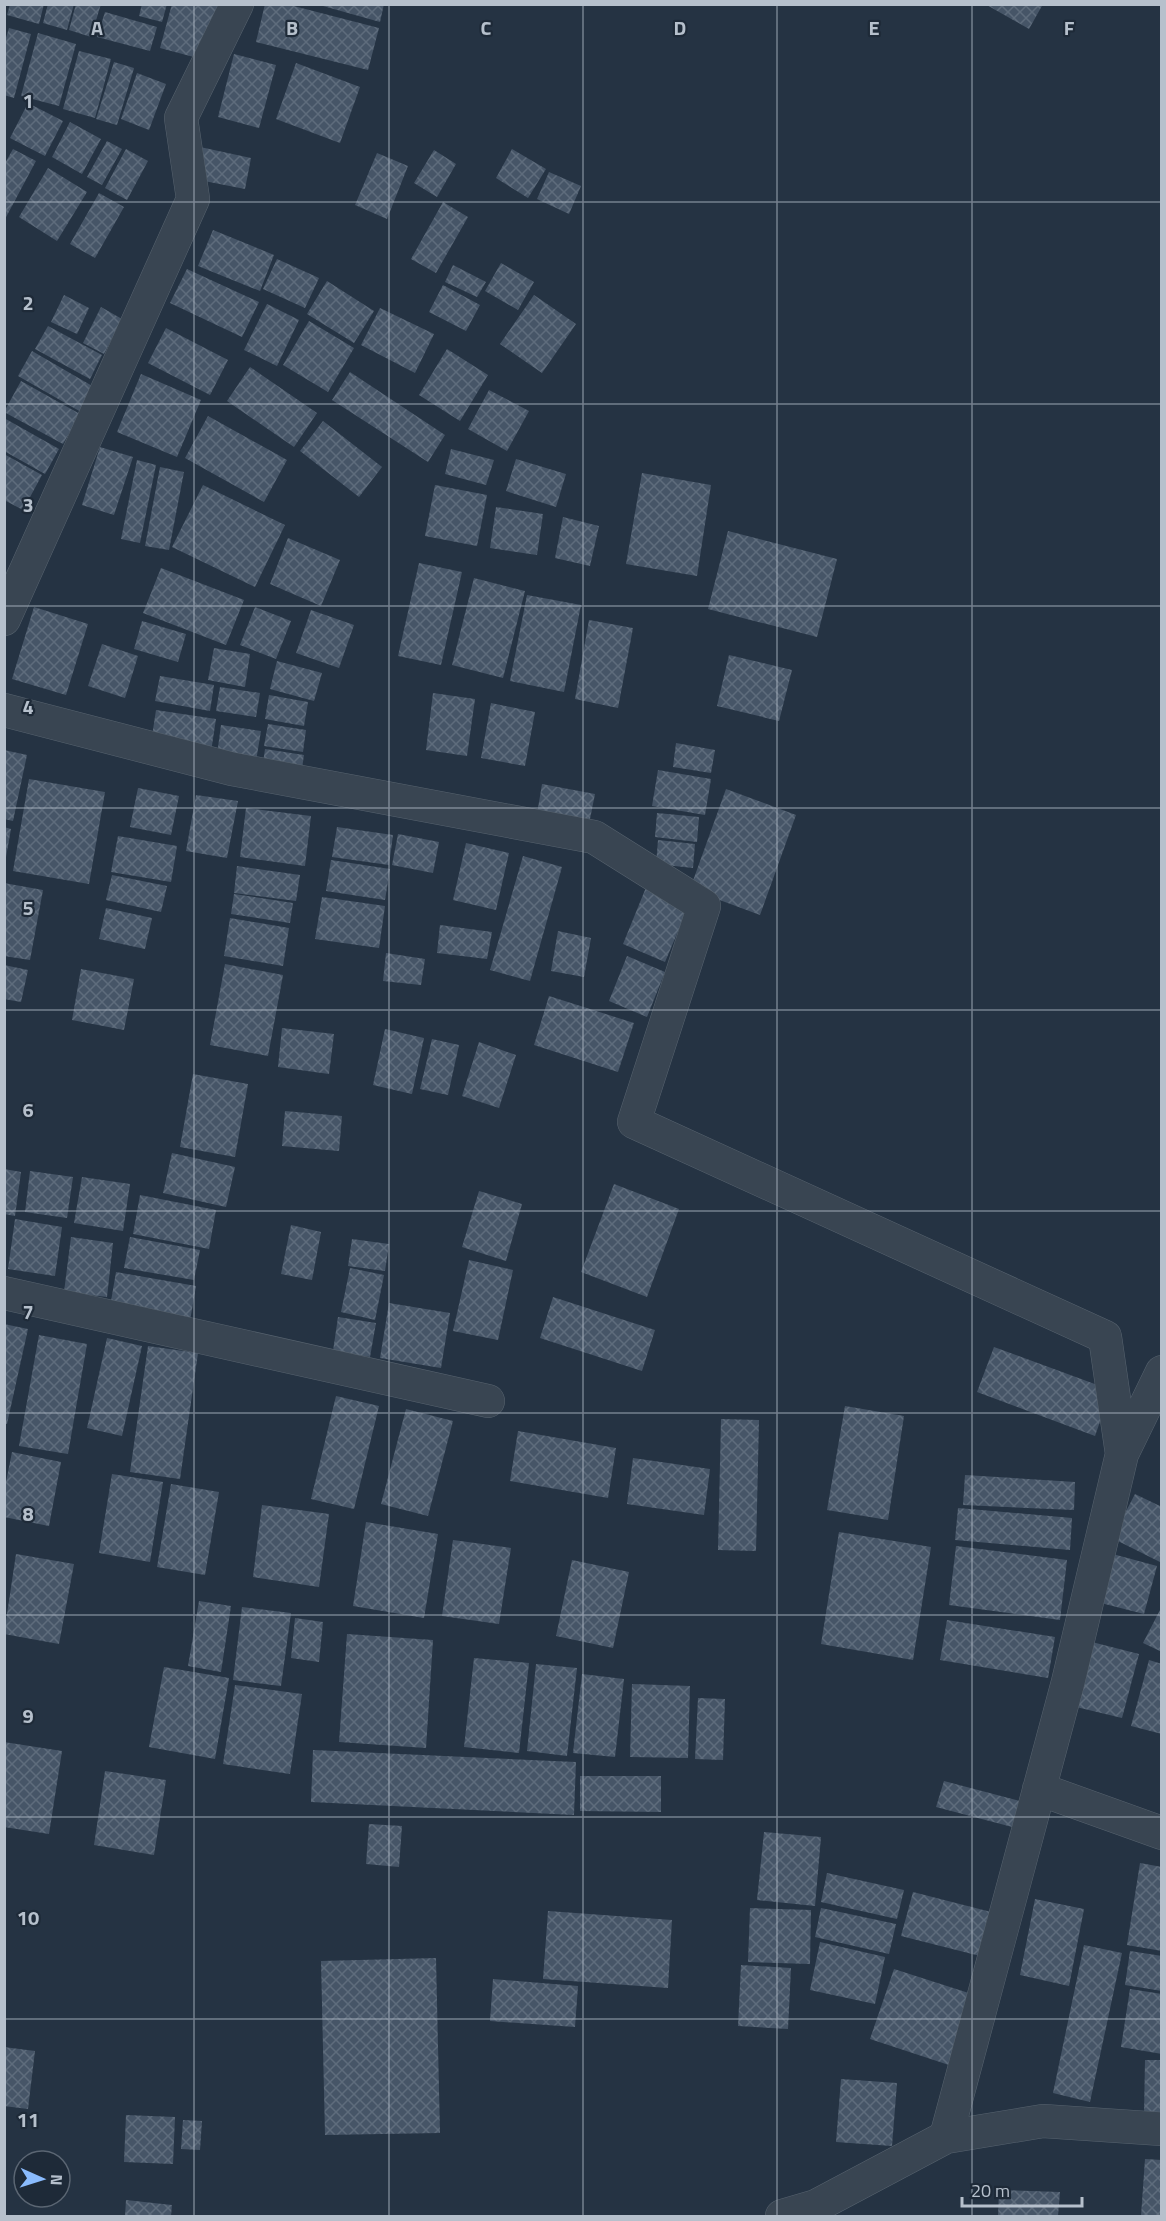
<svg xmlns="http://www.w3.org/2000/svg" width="1166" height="2221" viewBox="0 0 1166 2221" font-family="'Titillium Web',sans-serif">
	<defs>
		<pattern id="building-cross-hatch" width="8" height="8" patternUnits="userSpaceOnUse" patternTransform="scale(1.5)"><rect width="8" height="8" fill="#465567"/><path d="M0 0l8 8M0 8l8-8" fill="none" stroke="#5e6c7c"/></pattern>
	</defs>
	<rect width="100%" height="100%" fill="#253343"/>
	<path fill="url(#building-cross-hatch)" d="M10 4H44L39 24 7 15Z
		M48 4H74L67 30 43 23Z
		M76 4H101L91 37 69 30Z
		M142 4H167L162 22 139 16Z
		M172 4H220L205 60 160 48Z
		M265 4H286L379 28 368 70 256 42Z
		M316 4H384L380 22Z
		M985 4H1043L1029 29Z
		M105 12 157 27 150 51 97 37Z
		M9 28 31 34 14 98 4 95V44Z
		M38 33 76 44 59 106 21 96Z
		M79 51 111 59 95 118 63 109Z
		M234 54 276 65 259 128 218 117Z
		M114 62 134 68 117 125 96 119Z
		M296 63 360 87 340 143 276 119Z
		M137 73 166 84 149 130 121 119Z
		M28 103 63 121 45 156 10 138Z
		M70 122 101 139 82 174 52 157Z
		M107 141 122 149 102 185 87 177Z
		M200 147 251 158 245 189 194 179Z
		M13 149 36 161 4 221V165Z
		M126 149 148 161 127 200 105 188Z
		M512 149 546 169 528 198 496 178Z
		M434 150 456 164 437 197 414 183Z
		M377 153 408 166 387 219 355 205Z
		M48 168 87 192 57 241 19 217Z
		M549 172 581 186 569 214 537 199Z
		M99 193 124 207 95 258 70 244Z
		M443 202 468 217 436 273 411 259Z
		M213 230 274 255 260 291 198 266Z
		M277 259 319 278 305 308 263 289Z
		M501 263 534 282 518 310 485 291Z
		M453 265 486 282 477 297 445 282Z
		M187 269 259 302 242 337 170 303Z
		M327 281 374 311 354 343 307 314Z
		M443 285 480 305 466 331 429 312Z
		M64 295 89 308 77 334 51 322Z
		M534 295 576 324 542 373 500 344Z
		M267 304 299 320 277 366 244 350Z
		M101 307 122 319 104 354 83 343Z
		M380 308 434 334 415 373 361 345Z
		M309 321 354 348 328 392 283 365Z
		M48 326 102 355 90 379 35 349Z
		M166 328 228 360 210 395 148 363Z
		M447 349 488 375 460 421 419 395Z
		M32 351 94 387 81 412 18 376Z
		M250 367 317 413 294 447 227 401Z
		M350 372 445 435 428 462 332 400Z
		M141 374 201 400 177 457 117 432Z
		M21 381 80 414 63 444 4 412Z
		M489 390 529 411 507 451 468 429Z
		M208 416 287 460 264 502 185 458Z
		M4 418 59 449 45 474 4 451Z
		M323 421 382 467 359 497 300 451Z
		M100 447 133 457 114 515 82 505Z
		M451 449 494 460 486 485 445 474Z
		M4 454 42 475 23 510 4 500Z
		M516 459 566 474 556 507 506 491Z
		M137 460 156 465 140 543 121 539Z
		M160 467 184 472 169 550 145 546Z
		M642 473 711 485 697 576 626 564Z
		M203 485 285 525 255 587 172 547Z
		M435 485 487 495 477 546 425 536Z
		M496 507 543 514 537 555 490 548Z
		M563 517 599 526 590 566 555 558Z
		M728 531 837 559 817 637 708 609Z
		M288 538 340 560 321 606 270 584Z
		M419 563 462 572 441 665 398 656Z
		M161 568 244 600 226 645 143 613Z
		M474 578 525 591 503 678 452 665Z
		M527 595 581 605 564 692 510 681Z
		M34 607 88 624 66 695 12 679Z
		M255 607 291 621 276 659 240 645Z
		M311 610 354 625 339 668 296 653Z
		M589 620 633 628 618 708 575 699Z
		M142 621 186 634 178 662 134 649Z
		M102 644 138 656 125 698 88 686Z
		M214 648 250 654 245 687 208 680Z
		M729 655 792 670 779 721 717 706Z
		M277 661 322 673 314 701 270 689Z
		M160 676 214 685 210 711 155 701Z
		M220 687 260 693 256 717 216 711Z
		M433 693 475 699 467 756 426 750Z
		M269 695 308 702 304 726 265 719Z
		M491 703 535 712 525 766 481 758Z
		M156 710 216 719 211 752 151 743Z
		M268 724 306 730 303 752 264 746Z
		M221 725 261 731 256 761 217 755Z
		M676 743 715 750 711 773 673 767Z
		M265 749 304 755 301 775 262 770Z
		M4 750 27 755 13 821 4 819Z
		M658 770 711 779 705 815 652 806Z
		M29 779 105 792 89 884 13 871Z
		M542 784 595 794 588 829 536 820Z
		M138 788 179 796 171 835 130 827Z
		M726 789 796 815 760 915 690 889Z
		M196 795 238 801 227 858 186 851Z
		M246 808 311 816 305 866 240 857Z
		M657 813 699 817 697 842 655 837Z
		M4 827 11 829 6 857H4Z
		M337 827 393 835 389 865 332 857Z
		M398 834 439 842 433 873 392 865Z
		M118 836 177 846 171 882 111 872Z
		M658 840 695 844 693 868 656 864Z
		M466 843 509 853 496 910 453 900Z
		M523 856 562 867 530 981 490 970Z
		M331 860 390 869 385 900 326 891Z
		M237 866 300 875 296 901 234 893Z
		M112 875 167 886 161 912 106 900Z
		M4 883 43 890 30 960 4 956Z
		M647 885 690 903 665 962 623 944Z
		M234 894 293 903 290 923 231 914Z
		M322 897 385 906 379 948 315 939Z
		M106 908 152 918 145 949 99 939Z
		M230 918 289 928 283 966 224 956Z
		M440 925 492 932 487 959 437 953Z
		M558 931 591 938 584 977 551 971Z
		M386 953 425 959 421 985 383 981Z
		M627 956 665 972 647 1017 609 1001Z
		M225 964 283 975 268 1056 210 1045Z
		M4 965 28 970 21 1002 4 999Z
		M81 969 134 979 124 1030 72 1020Z
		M549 996 634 1023 618 1072 534 1045Z
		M282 1028 334 1034 329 1074 278 1067Z
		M385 1029 424 1038 412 1094 373 1085Z
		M432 1039 459 1045 448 1095 420 1089Z
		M479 1042 516 1055 499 1108 462 1096Z
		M193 1074 248 1084 235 1157 180 1147Z
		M285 1111 342 1116 339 1151 282 1146Z
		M172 1153 235 1167 226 1207 163 1193Z
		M4 1169 21 1172 15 1216 4 1214Z
		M30 1171 73 1177 67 1218 25 1212Z
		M82 1177 130 1184 123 1231 74 1223Z
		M614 1184 679 1209 647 1297 581 1272Z
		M479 1191 522 1204 506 1261 462 1247Z
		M140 1195 216 1210 209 1249 133 1234Z
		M15 1219 62 1227 55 1276 8 1269Z
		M291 1225 321 1232 312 1280 281 1274Z
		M71 1237 113 1243 107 1297 64 1292Z
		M130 1237 200 1250 194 1280 124 1268Z
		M352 1239 389 1244 385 1271 348 1266Z
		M469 1260 513 1270 498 1340 453 1331Z
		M350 1268 384 1275 375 1320 341 1312Z
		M116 1272 196 1286 190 1321 110 1307Z
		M553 1297 655 1330 642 1371 540 1338Z
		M389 1303 450 1313 441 1368 380 1358Z
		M338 1317 376 1323 370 1357 333 1351Z
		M4 1324 28 1329 7 1424H4Z
		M39 1335 87 1344 68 1454 19 1446Z
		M107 1338 142 1346 122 1436 87 1428Z
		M148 1346 198 1353 180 1479 130 1472Z
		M994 1347 1111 1390 1095 1436 977 1392Z
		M336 1396 379 1406 354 1509 311 1499Z
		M845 1406 904 1416 888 1520 827 1510Z
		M406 1409 453 1421 428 1516 381 1504Z
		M721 1419 759 1420 756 1551 718 1550Z
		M518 1431 616 1448 608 1498 510 1481Z
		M12 1452 61 1462 49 1526 4 1517V1492Z
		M633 1458 710 1469 704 1515 627 1504Z
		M112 1474 163 1482 150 1562 99 1553Z
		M965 1475 1075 1482 1074 1510 963 1505Z
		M171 1484 219 1492 205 1575 157 1567Z
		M1135 1494 1162 1507V1563L1112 1538Z
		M262 1505 329 1514 319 1587 253 1577Z
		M958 1508 1072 1518 1070 1550 955 1540Z
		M366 1522 438 1534 424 1618 353 1606Z
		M839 1532 931 1547 913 1660 821 1644Z
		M453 1540 511 1548 499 1624 442 1616Z
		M956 1546 1067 1560 1060 1620 949 1605Z
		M1109 1553 1157 1566 1144 1614 1097 1602Z
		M16 1554 74 1564 59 1644 4 1634Z
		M572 1560 629 1572 613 1648 556 1636Z
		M199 1601 231 1606 221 1672 188 1666Z
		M1162 1606V1652L1143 1643Z
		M242 1607 291 1613 281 1686 233 1680Z
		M295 1618 323 1622 319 1662 291 1658Z
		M947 1620 1055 1637 1048 1678 940 1660Z
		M347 1634 433 1640 426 1748 339 1742Z
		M1088 1641 1139 1654 1122 1718 1072 1706Z
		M474 1658 529 1663 519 1753 464 1747Z
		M1149 1660 1162 1664V1734L1131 1726Z
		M536 1664 577 1668 567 1756 527 1751Z
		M164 1667 229 1678 215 1759 149 1747Z
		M582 1674 624 1679 615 1757 573 1753Z
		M632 1684 690 1686 688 1758 630 1757Z
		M235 1685 302 1694 290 1774 223 1764Z
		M698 1698 725 1699 723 1760 695 1759Z
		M4 1742 62 1751 49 1834 4 1827Z
		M313 1750 576 1762 574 1815 311 1802Z
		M105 1771 166 1780 154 1855 94 1845Z
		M580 1776H661V1812L580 1811Z
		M944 1781 1027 1803 1020 1829 936 1807Z
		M369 1824 402 1826 399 1867 366 1864Z
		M764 1832 821 1837 815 1906 757 1900Z
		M1140 1863 1162 1867V1951L1127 1945Z
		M827 1873 904 1890 897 1919 821 1902Z
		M913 1892 995 1913 984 1957 901 1936Z
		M1035 1899 1084 1909 1069 1986 1020 1975Z
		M750 1908 811 1910 810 1964 748 1962Z
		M821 1908 896 1924 889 1954 815 1937Z
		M548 1911 672 1920 668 1988 543 1979Z
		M820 1942 885 1957 875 2004 810 1990Z
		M1084 1945 1122 1953 1090 2102 1053 2093Z
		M1130 1951 1162 1956V1991L1125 1985Z
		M436 1958 440 2133 325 2135 321 1961Z
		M741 1965 791 1968 788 2029 738 2026Z
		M894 1969 978 1996 955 2067 870 2039Z
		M493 1979 578 1986 575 2027 490 2021Z
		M1130 1989 1162 1994V2054L1121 2047Z
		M4 2047 35 2051 28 2109 4 2106Z
		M1145 2060H1162V2116H1144Z
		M841 2079 897 2083 892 2146 836 2142Z
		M126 2115 175 2117 173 2164 124 2162Z
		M183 2120 202 2121 200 2150 181 2149Z
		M1145 2159 1162 2160V2216H1141Z
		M999 2190 1060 2192 1058 2216H998Z
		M126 2200 172 2205 171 2216H125Z"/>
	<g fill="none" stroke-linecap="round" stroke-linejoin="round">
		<defs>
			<path id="minor" d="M4 619 193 199 181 118 237 4
				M4 710 232 769 594 837 704 906 634 1122 1105 1337 1122 1454
				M4 1293 488 1401
				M1039 1789 1162 1833
				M946 2137 1068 1682 1122 1454 1162 1372
				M782 2216 816 2206 946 2137 1043 2121 1162 2129"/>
		</defs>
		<use href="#minor" stroke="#57636f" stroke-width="34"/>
		<use href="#minor" stroke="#394552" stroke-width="33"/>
	</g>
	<path fill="none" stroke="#b6c0cc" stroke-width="1.5" stroke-opacity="0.55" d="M194 4V2216M389 4V2216M583 4V2216M777 4V2216M972 4V2216M4 202H1162M4 404H1162M4 606H1162M4 808H1162M4 1010H1162M4 1211H1162M4 1413H1162M4 1615H1162M4 1817H1162M4 2019H1162"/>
	<g font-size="20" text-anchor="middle" font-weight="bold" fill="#b6c0cc" stroke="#1e2a38" stroke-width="4.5" stroke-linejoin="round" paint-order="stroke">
		<text x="97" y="35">A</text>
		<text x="292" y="35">B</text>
		<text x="486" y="35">C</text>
		<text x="680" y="35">D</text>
		<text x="874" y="35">E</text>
		<text x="1069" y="35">F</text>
		<text x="28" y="108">1</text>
		<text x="28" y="310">2</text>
		<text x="28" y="512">3</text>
		<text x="28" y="714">4</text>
		<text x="28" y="915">5</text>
		<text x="28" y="1117">6</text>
		<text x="28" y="1319">7</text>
		<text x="28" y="1521">8</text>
		<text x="28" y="1723">9</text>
		<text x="28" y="1925">10</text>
		<text x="28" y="2127">11</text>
	</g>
	<rect width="1166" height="2221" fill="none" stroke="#b6c0cc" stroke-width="12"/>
	<g transform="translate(42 2179) rotate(93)"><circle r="28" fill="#1e2a38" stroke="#5b6673" stroke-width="1.5"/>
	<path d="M0-4.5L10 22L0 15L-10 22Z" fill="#8abbfd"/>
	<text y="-9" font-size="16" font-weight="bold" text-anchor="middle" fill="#b6c0cc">N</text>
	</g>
	<path d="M962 2197v9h120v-9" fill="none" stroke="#b6c0cc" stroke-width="3"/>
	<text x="971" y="2197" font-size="18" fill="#b6c0cc" stroke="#1e2a38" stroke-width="4.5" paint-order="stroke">20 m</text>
</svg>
